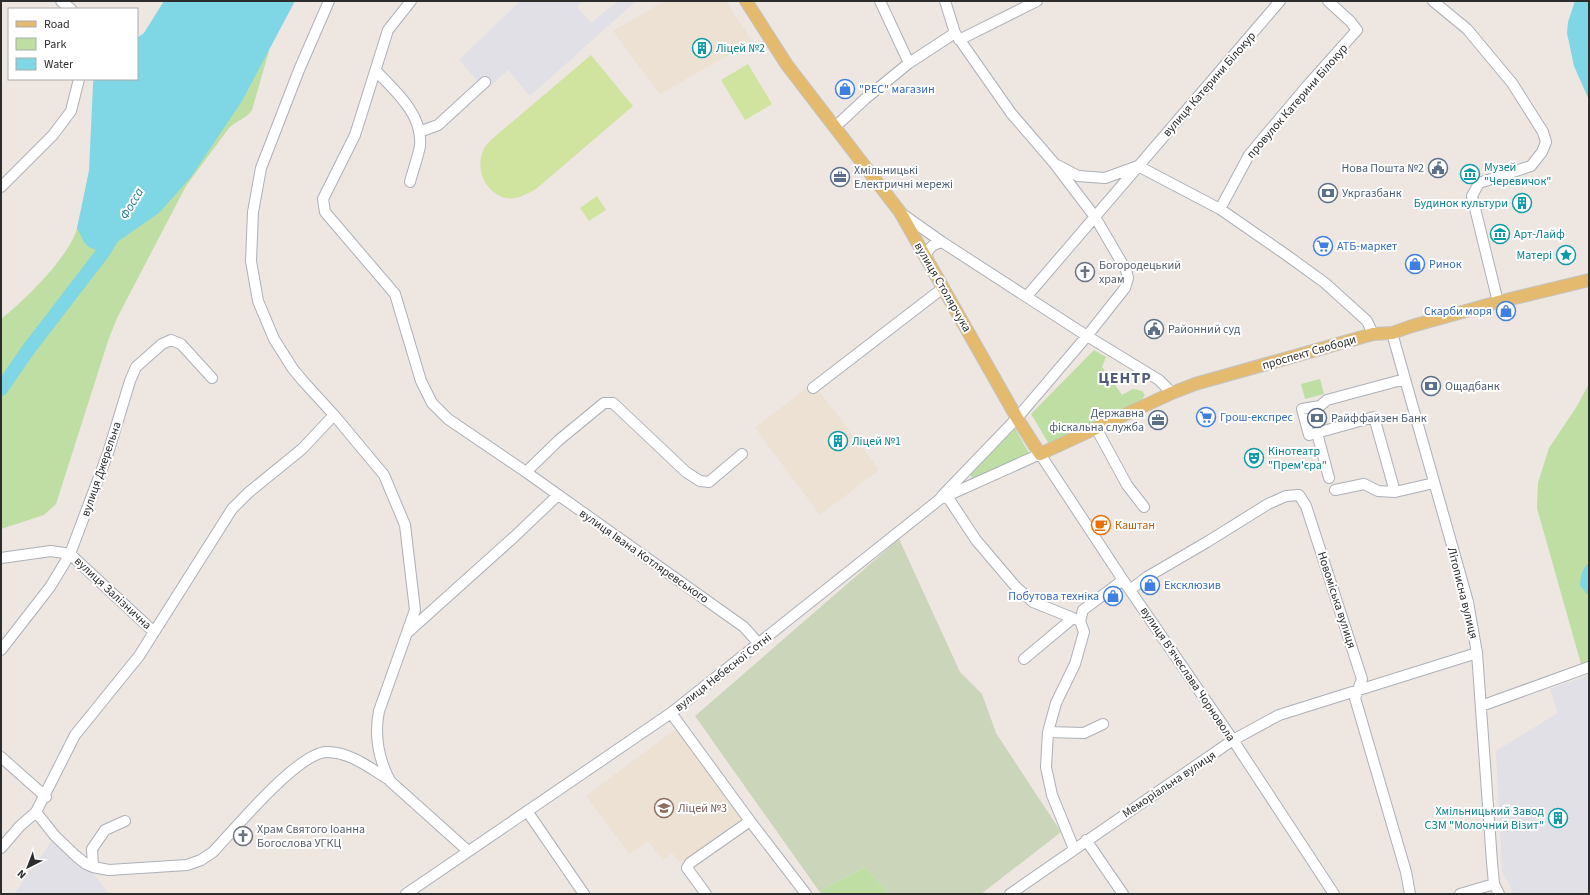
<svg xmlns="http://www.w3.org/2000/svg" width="1590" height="895" viewBox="0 0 1590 895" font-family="'Source Sans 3',sans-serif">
	<rect width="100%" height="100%" fill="#ede6e1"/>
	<path fill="#e1e0e6" d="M520 1H583L577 7 591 23 618 1H636L530 96 508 70 486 90 459 60Z
		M1589 675V894H1514L1502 871 1496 751 1558 713 1550 689Z
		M55 836 86 864 109 894H14Z"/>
	<path fill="#ece1d2" d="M665 1H726L752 41 660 94 613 31Z
		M813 383 879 470 820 515 755 428Z
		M676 729 743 819 682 864 672 853 663 860 648 841 629 854 586 796Z"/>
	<path fill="#bedea3" d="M269 51 252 110C246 119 236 121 229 128L186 186 117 318 108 341 56 504 44 515 1 529V319C25 300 68 258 77 229 83 211 85 190 89 171Z
		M1094 350 1106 357 1102 367 1122 395 1133 389 1142 391 1145 395 1141 401 1049 444 1031 414Z
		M1320 379 1324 394 1305 399 1301 384Z
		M1589 384V661L1581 664 1537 508 1538 483 1549 448 1577 406Z
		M1014 427 1029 453 973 479 969 473Z
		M865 867 889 894H822L819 891Z"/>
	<path fill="#cad5ba" d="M899 539 960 672 982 694 996 733 1061 832 981 894H889L865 867 819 891 695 716Z"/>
	<path fill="#d0e4a0" d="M591 55 633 106 536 189C527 194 517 200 507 198 486 194 475 170 483 151 484 147 489 142 492 139Z
		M748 64 772 104 745 120 721 80Z
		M597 196 606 210 589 221 580 208Z"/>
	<path fill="#7fd6e4" d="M164 1H295L242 101 191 177 159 213 104 251 96 250 89 247 84 242 77 228 89 171 93 84 94 79H137V38L144 33Z
		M1575 1H1589V100L1574 66 1567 33 1568 22Z
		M1589 563V596L1580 586C1581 577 1581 569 1589 563Z"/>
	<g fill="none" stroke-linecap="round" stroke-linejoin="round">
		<path stroke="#7fd6e4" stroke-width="14" d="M1 389 28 350 104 251 113 236"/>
		<defs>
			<path id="minor" d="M61 1 71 9
				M329 1 299 70 261 168 253 212 251 261 258 301 274 339 293 369 303 381 334 415 384 475 405 525 415 610 379 711C374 736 378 758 390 781L468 851
				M411 1 388 30 355 135 323 199 325 212 395 294 421 381 432 403 448 419 526 472
				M880 1 909 63
				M1433 1 1467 29 1512 83 1543 132 1546 142 1542 152 1531 166 1479 183 1472 196 1498 302
				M959 40 1037 1
				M376 71C395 91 423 114 420 146 418 157 413 170 410 182
				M835 127 865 99 909 63 955 33
				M419 132 438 125 485 82
				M1057 165 1078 176 1105 178 1138 166 1220 209 1285 254 1325 283 1367 321 1373 334
				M1 187 53 135 71 111 79 79
				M1220 209 1249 155 1307 86 1357 30 1350 21 1328 1
				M901 213 942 242 1087 336 1159 380 1172 393
				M925 257C929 248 932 244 942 242
				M1027 296 1280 1
				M1392 333 1468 602 1477 653 1492 862 1494 884 1499 894
				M813 388 943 288
				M1096 428 1127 485 1144 507
				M1317 433 1329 478
				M742 454 709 482 700 481 686 472 613 403H604L559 440 526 472 744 627 759 644
				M1335 490 1364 484 1378 491 1395 492 1434 483
				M1395 492 1374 417 1309 435 1302 409 1320 406 1327 400 1405 379
				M942 496 1017 418 1087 336 1125 288 1128 278 1126 270 1095 217 1054 163 1011 113 955 33 945 1
				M947 496 976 540 1016 587 1033 602 1073 618
				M1 558 51 551 70 554 154 632
				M1130 590 1147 577 1207 542 1268 504 1286 496 1299 495 1306 506 1362 679 1355 698 1406 872 1410 894
				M1080 621 1083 610 1123 580
				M407 633 514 537 558 495
				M1 650 50 587 70 554 108 453 130 381 136 367 162 344 171 340 181 344 212 378
				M1024 659 1073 618 1080 621 1084 632 1075 664 1056 703 1048 732
				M1481 706 1589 667
				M671 713 750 821 806 894
				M1 757 46 797
				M527 811 584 894
				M36 812 55 836 76 856 86 864 93 867 109 870 187 865 201 860 213 852C234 830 298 752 327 752 350 752 370 768 388 779
				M1086 840 1123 894
				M1 848 20 826 36 812 75 735 139 656 232 509 248 493 302 449 334 415
				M1074 849 1052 795 1046 767 1048 732 1084 733 1103 724
				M93 867 92 849 105 830 125 821
				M406 894 671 713 940 499 1040 454 1123 580 1233 740 1334 894
				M706 894 687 868 690 863 750 821
				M1010 894 1233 740 1279 715 1477 653
				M1460 894 1494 884"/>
			<path id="major" d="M746 1 787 65 900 212 1017 418 1040 454 1172 393 1195 384 1373 334 1392 333 1412 326 1498 302 1589 280"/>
		</defs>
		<use href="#minor" stroke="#adb0b8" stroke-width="12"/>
		<use href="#major" stroke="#c4c4c4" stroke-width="14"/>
		<use href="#minor" stroke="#fff" stroke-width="10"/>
		<use href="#major" stroke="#e4ba6e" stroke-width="12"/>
	</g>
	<defs>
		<symbol id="building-ring" viewBox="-11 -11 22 22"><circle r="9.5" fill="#fff" stroke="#0f9aa8" stroke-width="1.5"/><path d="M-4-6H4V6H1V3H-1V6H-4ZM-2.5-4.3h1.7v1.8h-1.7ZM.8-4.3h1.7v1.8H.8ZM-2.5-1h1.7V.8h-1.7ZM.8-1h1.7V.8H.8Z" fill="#0f9aa8"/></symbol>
		<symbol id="shop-ring" viewBox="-11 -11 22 22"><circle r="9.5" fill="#fff" stroke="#3f7fe0" stroke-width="1.5"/><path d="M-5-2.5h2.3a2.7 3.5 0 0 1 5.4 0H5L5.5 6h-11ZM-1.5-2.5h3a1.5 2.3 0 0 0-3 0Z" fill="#3f7fe0"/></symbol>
		<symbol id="civic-ring" viewBox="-11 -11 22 22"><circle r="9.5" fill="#fff" stroke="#5c6f8a" stroke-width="1.5"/><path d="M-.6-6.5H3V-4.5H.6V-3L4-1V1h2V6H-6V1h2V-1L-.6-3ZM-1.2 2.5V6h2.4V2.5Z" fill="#5c6f8a"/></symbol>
		<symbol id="museum-ring" viewBox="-11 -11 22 22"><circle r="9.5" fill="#fff" stroke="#0f9aa8" stroke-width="1.5"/><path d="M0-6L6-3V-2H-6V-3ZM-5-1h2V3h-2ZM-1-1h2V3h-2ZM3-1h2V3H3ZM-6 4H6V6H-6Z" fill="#0f9aa8"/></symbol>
		<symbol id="office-ring" viewBox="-11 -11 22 22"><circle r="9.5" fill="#fff" stroke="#5c6f8a" stroke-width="1.5"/><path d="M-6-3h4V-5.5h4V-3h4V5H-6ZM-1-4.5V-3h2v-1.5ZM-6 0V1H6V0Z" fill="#5c6f8a"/></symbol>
		<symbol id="bank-ring" viewBox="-11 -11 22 22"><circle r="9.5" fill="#fff" stroke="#5c6f8a" stroke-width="1.5"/><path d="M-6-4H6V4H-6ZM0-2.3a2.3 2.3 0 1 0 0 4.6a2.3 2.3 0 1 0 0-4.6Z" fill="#5c6f8a"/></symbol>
		<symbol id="supermarket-ring" viewBox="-11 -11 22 22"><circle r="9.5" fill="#fff" stroke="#3f7fe0" stroke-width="1.5"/><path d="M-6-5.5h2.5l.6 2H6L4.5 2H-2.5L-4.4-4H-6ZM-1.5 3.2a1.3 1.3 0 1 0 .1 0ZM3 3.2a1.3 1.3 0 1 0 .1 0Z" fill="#3f7fe0"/></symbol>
		<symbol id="sight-ring" viewBox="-11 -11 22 22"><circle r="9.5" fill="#fff" stroke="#0f9aa8" stroke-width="1.5"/><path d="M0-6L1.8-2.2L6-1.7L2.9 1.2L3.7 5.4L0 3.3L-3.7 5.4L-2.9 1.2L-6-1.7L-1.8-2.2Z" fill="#0f9aa8"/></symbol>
		<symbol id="church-ring" viewBox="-11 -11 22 22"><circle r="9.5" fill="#fff" stroke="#6b7280" stroke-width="1.5"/><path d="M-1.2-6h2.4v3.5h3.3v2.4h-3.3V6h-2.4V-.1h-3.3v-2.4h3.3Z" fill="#6b7280"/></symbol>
		<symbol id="theatre-ring" viewBox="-11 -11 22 22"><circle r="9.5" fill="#fff" stroke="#0f9aa8" stroke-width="1.5"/><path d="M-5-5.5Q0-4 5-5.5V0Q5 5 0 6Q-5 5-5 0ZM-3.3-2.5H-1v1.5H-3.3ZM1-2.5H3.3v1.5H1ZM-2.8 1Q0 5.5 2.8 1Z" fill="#0f9aa8"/></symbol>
		<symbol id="cafe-ring" viewBox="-11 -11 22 22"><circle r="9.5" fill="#fff" stroke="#e8710a" stroke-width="1.5"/><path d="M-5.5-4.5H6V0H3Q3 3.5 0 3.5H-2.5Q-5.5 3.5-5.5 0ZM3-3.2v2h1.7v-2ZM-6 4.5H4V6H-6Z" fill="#e8710a"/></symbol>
		<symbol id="school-ring" viewBox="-11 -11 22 22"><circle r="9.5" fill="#fff" stroke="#8d6e63" stroke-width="1.5"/><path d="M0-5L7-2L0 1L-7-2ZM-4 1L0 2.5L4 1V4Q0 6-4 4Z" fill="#8d6e63"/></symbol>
	</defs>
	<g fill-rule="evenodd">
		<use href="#building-ring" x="691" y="37" width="22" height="22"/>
		<use href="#shop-ring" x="834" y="78" width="22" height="22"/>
		<use href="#civic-ring" x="1427" y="157" width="22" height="22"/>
		<use href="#museum-ring" x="1459" y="163" width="22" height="22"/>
		<use href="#office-ring" x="829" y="166" width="22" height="22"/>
		<use href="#bank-ring" x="1317" y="182" width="22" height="22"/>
		<use href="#building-ring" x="1511" y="192" width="22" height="22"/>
		<use href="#museum-ring" x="1489" y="223" width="22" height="22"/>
		<use href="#supermarket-ring" x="1312" y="235" width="22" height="22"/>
		<use href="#sight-ring" x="1555" y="244" width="22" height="22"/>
		<use href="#shop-ring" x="1404" y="253" width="22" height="22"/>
		<use href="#church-ring" x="1074" y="261" width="22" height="22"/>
		<use href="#shop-ring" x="1495" y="300" width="22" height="22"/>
		<use href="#civic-ring" x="1143" y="318" width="22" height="22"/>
		<use href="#bank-ring" x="1420" y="375" width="22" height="22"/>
		<use href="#supermarket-ring" x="1195" y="406" width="22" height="22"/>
		<use href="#bank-ring" x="1306" y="407" width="22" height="22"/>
		<use href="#office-ring" x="1147" y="409" width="22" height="22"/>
		<use href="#building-ring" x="827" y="430" width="22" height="22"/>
		<use href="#theatre-ring" x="1243" y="447" width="22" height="22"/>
		<use href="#cafe-ring" x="1090" y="514" width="22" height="22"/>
		<use href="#shop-ring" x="1139" y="574" width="22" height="22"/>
		<use href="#shop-ring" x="1102" y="585" width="22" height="22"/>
		<use href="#school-ring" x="653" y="797" width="22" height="22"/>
		<use href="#building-ring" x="1547" y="807" width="22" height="22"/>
		<use href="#church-ring" x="232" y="825" width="22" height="22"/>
	</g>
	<g text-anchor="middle" stroke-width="4" stroke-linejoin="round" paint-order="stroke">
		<g font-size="12" fill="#0d838f" stroke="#fff" text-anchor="start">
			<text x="716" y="52">Ліцей №2</text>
			<text x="1484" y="171">Музей<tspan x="1484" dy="14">"Черевичок"</tspan></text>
			<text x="1508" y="207" text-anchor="end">Будинок культури</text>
			<text x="1514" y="238">Арт-Лайф</text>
			<text x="1552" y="259" text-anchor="end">Матері</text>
			<text x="852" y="445">Ліцей №1</text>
			<text x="1268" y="455">Кінотеатр<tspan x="1268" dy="14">"Прем'єра"</tspan></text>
			<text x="1544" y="815" text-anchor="end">Хмільницький Завод<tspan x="1544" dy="14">СЗМ "Молочний Візит"</tspan></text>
		</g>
		<g font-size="12" fill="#2d2d2d" stroke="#fff">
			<text transform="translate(1209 84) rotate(-49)" y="4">вулиця Катерини Білокур</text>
			<text transform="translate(1297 101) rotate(-49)" y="4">провулок Катерини Білокур</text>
			<text transform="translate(943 287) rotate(60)" y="4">вулиця Столярчука</text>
			<text transform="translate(1309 352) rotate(-16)" y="4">проспект Свободи</text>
			<text transform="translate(101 469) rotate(-71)" y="4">вулиця Джерельна</text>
			<text transform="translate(644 556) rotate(35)" y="4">вулиця Івана Котляревського</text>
			<text transform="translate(113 593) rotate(43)" y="4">вулиця Залізнична</text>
			<text transform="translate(1463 593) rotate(76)" y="4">Літописна вулиця</text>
			<text transform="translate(1337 600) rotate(72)" y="4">Новоміська вулиця</text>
			<text transform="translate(723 672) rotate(-38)" y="4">вулиця Небесної Сотні</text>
			<text transform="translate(1188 674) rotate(56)" y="4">вулиця В'ячеслава Чорновола</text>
			<text transform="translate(1169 784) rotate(-34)" y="4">Меморіальна вулиця</text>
		</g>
		<g font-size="12" fill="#366cbe" stroke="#fff" text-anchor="start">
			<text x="859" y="93">"РЕС" магазин</text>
			<text x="1337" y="250">АТБ-маркет</text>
			<text x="1429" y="268">Ринок</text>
			<text x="1492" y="315" text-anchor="end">Скарби моря</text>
			<text x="1220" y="421">Грош-експрес</text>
			<text x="1164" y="589">Ексклюзив</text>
			<text x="1099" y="600" text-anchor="end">Побутова техніка</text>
		</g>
		<g font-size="12" fill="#4e5e75" stroke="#fff" text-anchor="start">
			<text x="1424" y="172" text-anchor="end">Нова Пошта №2</text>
			<text x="854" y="174">Хмільницькі<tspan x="854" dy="14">Електричні мережі</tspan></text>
			<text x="1342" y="197">Укргазбанк</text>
			<text x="1168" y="333">Районний суд</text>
			<text x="1445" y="390">Ощадбанк</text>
			<text x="1144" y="417" text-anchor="end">Державна<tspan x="1144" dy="14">фіскальна служба</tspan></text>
			<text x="1331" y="422">Райффайзен Банк</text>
		</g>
		<g font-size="12" fill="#5b616d" stroke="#fff" text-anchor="start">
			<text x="1099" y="269">Богородецький<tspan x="1099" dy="14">храм</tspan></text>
			<text x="257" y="833">Храм Святого Іоанна<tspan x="257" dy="14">Богослова УГКЦ</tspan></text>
		</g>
		<g font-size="12" fill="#c56008" stroke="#fff" text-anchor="start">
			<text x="1115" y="529">Каштан</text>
		</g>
		<g font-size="12" fill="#785e54" stroke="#fff" text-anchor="start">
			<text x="678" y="812">Ліцей №3</text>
		</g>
		<g font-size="13" font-style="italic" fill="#1b7993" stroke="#fff">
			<text transform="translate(131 203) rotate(-60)" y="5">Фосса</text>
		</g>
		<g font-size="16" font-weight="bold" letter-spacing="1" fill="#515d7a" stroke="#fff">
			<text x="1125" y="383">ЦЕНТР</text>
		</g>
	</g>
	<rect width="1590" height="895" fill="none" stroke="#2d2d2d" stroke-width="4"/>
	<rect x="8" y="8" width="130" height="72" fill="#ffffff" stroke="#ababab"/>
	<rect x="16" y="21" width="20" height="6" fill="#e4ba6e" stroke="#ababab"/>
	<text x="44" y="28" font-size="12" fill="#2d2d2d">Road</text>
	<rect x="16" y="38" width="20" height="12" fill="#bedea3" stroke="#ababab"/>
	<text x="44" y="48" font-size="12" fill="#2d2d2d">Park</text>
	<rect x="16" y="58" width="20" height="12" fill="#7fd6e4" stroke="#ababab"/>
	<text x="44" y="68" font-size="12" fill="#2d2d2d">Water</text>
	<g transform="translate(28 867) rotate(222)" stroke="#ffffff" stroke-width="3" paint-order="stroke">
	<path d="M0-3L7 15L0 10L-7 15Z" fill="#2d2d2d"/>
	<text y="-6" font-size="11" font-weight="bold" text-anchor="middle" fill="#2d2d2d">N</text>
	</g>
</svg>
